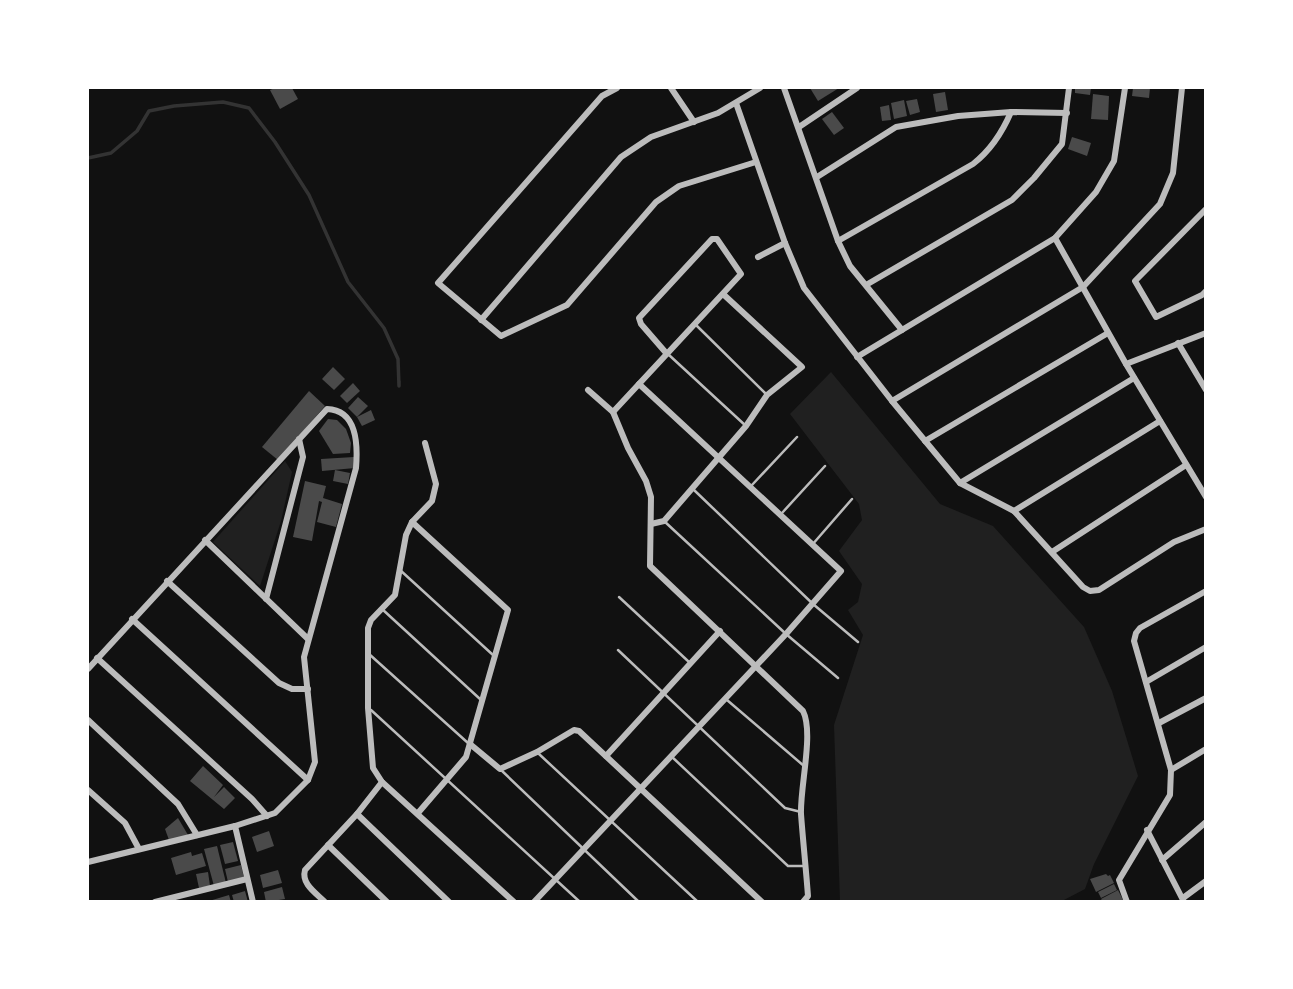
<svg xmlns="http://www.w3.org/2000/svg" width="1293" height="989" font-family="Jost,sans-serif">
  <rect width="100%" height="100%" fill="#111"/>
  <!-- green -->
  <g fill="#202020">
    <polygon points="831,372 940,504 993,526 1084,627 1112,691 1138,776 1094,864 1085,889 1062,901 840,901 834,725 863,635 848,610 858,602 862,584 839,551 862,520 859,504 790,414"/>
    <polygon points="285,461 292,472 281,521 260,586 213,542"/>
  </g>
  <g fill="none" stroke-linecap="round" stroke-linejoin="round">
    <!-- stream -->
    <polyline stroke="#333" stroke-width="3.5" points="88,158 111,153 137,131 149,111 174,106 223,102 249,108 275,142 309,195 348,282 384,328 398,359 399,386 399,381"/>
  </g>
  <!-- building -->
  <g fill="#4a4a4a">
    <polygon points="275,88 292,88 298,99 280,109 270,90"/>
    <polygon points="810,88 839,88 818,101"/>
    <polygon points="1075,88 1091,88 1090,95 1075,93"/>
    <polygon points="1133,88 1150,88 1149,98 1132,96"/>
    <polygon points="945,92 948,110 936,112 933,94"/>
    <polygon points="1093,94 1109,96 1108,120 1091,119"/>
    <polygon points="917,99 920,112 910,115 906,101"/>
    <polygon points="904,100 907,116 894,119 891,103"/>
    <polygon points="889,105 891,120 882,121 880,107"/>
    <polygon points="832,112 844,128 834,135 822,119"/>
    <polygon points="1072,137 1091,143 1087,156 1068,149"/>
    <polygon points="333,367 345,379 334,390 322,379"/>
    <polygon points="353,383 360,391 347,403 340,396"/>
    <polygon points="309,391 325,406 278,460 262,447"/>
    <polygon points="358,397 368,406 357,417 348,408"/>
    <polygon points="371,410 375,420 362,426 357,417"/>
    <polygon points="328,419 337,420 346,429 351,443 350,453 333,454 319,431"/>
    <polygon points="354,457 355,468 322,471 321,459"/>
    <polygon points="335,470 350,473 348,484 333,481"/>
    <polygon points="305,481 326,486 323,498 342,504 336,527 317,522 322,502 319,501 312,541 293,537"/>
    <polygon points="203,766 223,785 214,797 224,787 235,798 224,809 190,781"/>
    <polygon points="178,818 188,835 169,840 165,829"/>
    <polygon points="269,831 274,846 257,852 252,837"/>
    <polygon points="233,842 238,861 225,864 220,845"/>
    <polygon points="217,846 226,883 214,886 204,849"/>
    <polygon points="191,852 192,856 202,853 206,866 176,875 171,858"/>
    <polygon points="241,865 244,878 228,882 225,869"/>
    <polygon points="278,870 282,883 263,888 260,875"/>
    <polygon points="208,872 210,886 199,888 196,874"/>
    <polygon points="1106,874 1108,876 1110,875 1114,883 1096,892 1090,879"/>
    <polygon points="1114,884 1117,890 1101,898 1098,892"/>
    <polygon points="282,887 285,899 266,902 264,892"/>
    <polygon points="1118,890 1124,902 1103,902 1101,899"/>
    <polygon points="245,891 248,902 234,902 232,895"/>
    <polygon points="229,895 231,902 209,902 209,901"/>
  </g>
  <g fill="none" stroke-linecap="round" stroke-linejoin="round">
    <!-- service -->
    <g stroke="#bcbcbc" stroke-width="2.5">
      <polyline points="695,324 765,393"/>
      <polyline points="669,355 746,426"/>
      <polyline points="752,485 797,437"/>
      <polyline points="694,490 813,604 858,642"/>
      <polyline points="782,513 825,466"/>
      <polyline points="664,521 786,634 838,678"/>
      <polyline points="812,545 852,499"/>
      <polyline points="400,570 493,655"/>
      <polyline points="619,597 689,662"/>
      <polyline points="382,609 480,699"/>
      <polyline points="618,650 785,808 801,812"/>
      <polyline points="369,654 468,743"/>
      <polyline points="727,700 804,766"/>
      <polyline points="371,710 580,902"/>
      <polyline points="539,754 698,902"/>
      <polyline points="671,756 788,866 803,866"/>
      <polyline points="500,769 639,902"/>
    </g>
    <!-- minor -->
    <g stroke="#bcbcbc" stroke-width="6">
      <polyline points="617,88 602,96 438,283 501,336 567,305 656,202 679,186 756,162"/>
      <polyline points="671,88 694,122"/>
      <polyline points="784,88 838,241 850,266 902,330"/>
      <polyline points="736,103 785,243 804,288 892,401 960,483 1014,511 1083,587 1090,591 1099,590 1174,542 1206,529"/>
      <polyline points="799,127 857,88"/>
      <polyline points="817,177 896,127 958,116 1011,112 1067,113"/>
      <polyline points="1206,209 1135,281 1156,317 1202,295 1206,291"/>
      <polyline points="1055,238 1126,364 1206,497"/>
      <path d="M 838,241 L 973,164 C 991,150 1002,133 1011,112"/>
      <polyline points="758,257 785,243"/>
      <polyline points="866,285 1012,200 1034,178 1062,144 1069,88"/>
      <polyline points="481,320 621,157 651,137 718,113 760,88"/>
      <polyline points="1178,343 1206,390"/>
      <polyline points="857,357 1055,238 1096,192 1114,161 1125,88"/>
      <polyline points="1126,364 1206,333"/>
      <path d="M 588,390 L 613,412 L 628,448 L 646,481 L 651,497 L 650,566 L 803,711 C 814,733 800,786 801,814 C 803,841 806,869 808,896 L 803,902"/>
      <polyline points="892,401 1083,287 1160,204 1173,173 1182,88"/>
      <polyline points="613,412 741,274 717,239 712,239 639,318 641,324 667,354"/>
      <polyline points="925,441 1108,333"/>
      <polyline points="425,443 436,484 432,501 412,522 406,535 395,595 371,620 368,628 368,708 373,768 382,782 514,902"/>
      <polyline points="960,483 1134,378"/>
      <polyline points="1014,511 1160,421"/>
      <polyline points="412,522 508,610 466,757 418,813"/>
      <polyline points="651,524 664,521 746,426 767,395 802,367 723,294"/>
      <polyline points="205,540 308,639"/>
      <polyline points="1052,552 1186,465"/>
      <polyline points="167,581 279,683 292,689 308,689"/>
      <polyline points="266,599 303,457 299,439"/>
      <polyline points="132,619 308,780"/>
      <polyline points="97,658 252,799 267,816"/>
      <path d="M 88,669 L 327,409 C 357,410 358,444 356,468 L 304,657 L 315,762 L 308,780 L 275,813 L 235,826 L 88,862"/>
      <polyline points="1146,682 1206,647"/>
      <polyline points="88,720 178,804 197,835"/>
      <polyline points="1159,723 1206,698"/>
      <polyline points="470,744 500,769 537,752 574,730 579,731 762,902"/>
      <polyline points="606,756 720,631"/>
      <polyline points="1171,770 1206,749"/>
      <polyline points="88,790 125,823 139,849"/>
      <polyline points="357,814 382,782"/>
      <polyline points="235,826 253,902"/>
      <polyline points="1147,830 1184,902"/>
      <polyline points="328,845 387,902"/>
      <polyline points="1162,860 1206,822"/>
      <polyline points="1183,898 1206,881"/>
      <polyline points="155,902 247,879"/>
      <path d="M 325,902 C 316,893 301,884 305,870 L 357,814 L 449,902"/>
      <polyline points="534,902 786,634 841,571 639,384"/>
      <polyline points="1127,902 1119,880 1170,795 1171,770 1134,641 1136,633 1140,628 1206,591"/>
    </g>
  </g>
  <!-- border -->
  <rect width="1293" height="989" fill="none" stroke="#ffffff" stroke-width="178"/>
</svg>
